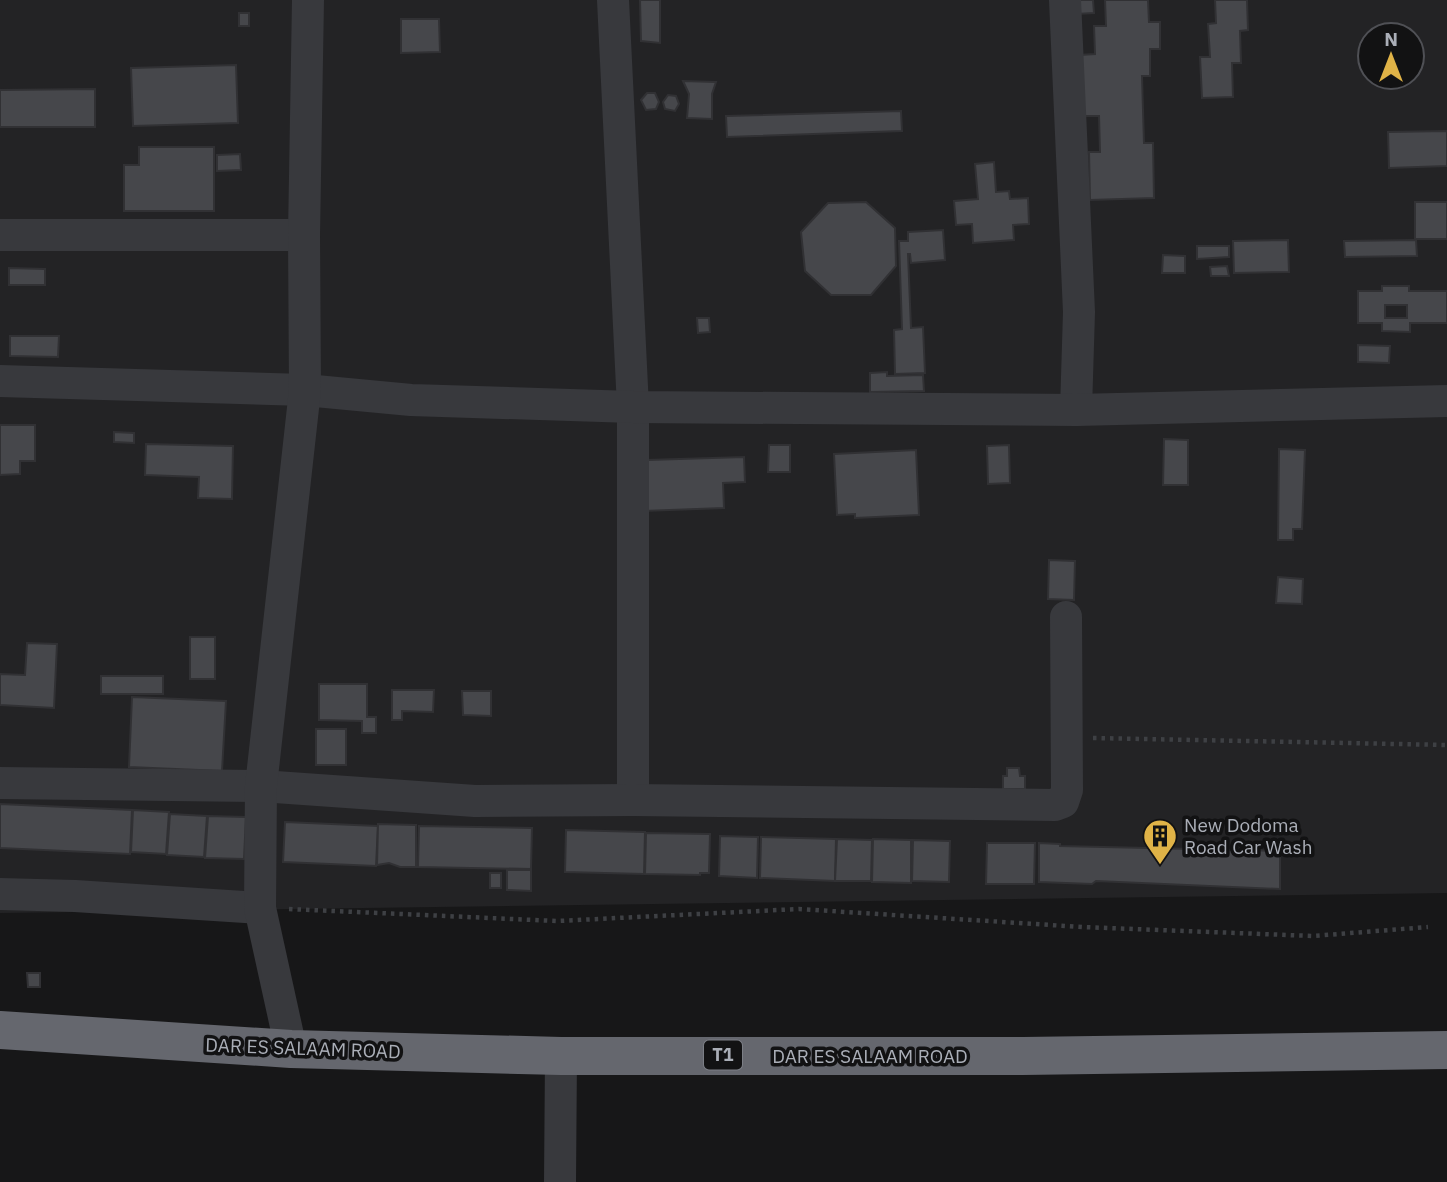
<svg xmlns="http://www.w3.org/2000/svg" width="1447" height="1182" font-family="'IBM Plex Sans',sans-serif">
  <rect width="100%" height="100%" fill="#171718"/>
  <!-- built -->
  <path fill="#232325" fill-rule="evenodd" d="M 0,0 L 1447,0 L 1447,893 L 0,913 ZM 1370,35 L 1412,35 L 1412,77 L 1370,77 Z"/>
  <!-- building -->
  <g fill="#46474b" stroke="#313134" stroke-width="2" fill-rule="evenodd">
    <polygon points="640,0 660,0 660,43 641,41"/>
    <polygon points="1075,0 1093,0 1094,13 1076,14"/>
    <polygon points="1105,0 1148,0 1149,22 1160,22 1160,49 1150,49 1150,76 1142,76 1144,143 1153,143 1154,198 1090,200 1089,152 1100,152 1099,116 1080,116 1079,55 1095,54 1094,26 1106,26"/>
    <polygon points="1215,0 1247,0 1248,30 1240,31 1241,63 1232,63 1233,97 1202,98 1200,57 1210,57 1208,24 1216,23"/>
    <rect x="239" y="13" width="10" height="13"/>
    <polygon points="401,19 439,19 440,52 401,53"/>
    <polygon points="236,65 238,123 133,126 131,68"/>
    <polygon points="683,81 716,82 712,94 712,119 687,118 689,94"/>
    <polygon points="95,89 95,127 0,127 0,90"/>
    <polygon points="647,93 655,93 659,102 656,109 646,110 641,100"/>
    <polygon points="668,95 676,96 679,104 675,111 665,109 663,102"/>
    <polygon points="901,111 902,131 727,137 726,116"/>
    <polygon points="1447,131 1447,166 1389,168 1388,132"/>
    <polygon points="139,147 214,147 214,211 124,211 124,165 139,165"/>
    <polygon points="240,154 241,170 217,171 217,155"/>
    <polygon points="994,162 996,192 1009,191 1010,199 1028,198 1029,224 1013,225 1014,240 973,243 972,224 956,225 954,201 978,199 975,164"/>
    <polygon points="866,202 895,228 896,266 871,295 831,295 805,271 801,232 828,203"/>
    <rect x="1415" y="202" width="32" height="37"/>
    <polygon points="943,230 945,260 911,263 910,254 908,254 911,328 923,327 925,373 895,374 894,330 902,329 899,241 908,241 908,232"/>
    <polygon points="1288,240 1289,272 1234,273 1233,241"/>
    <polygon points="1416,240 1417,256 1345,257 1344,241"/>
    <polygon points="1197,246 1229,246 1229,257 1197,259"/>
    <polygon points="1163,255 1185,256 1185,273 1162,273"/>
    <polygon points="1227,266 1229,276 1211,276 1210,267"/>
    <polygon points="9,268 45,269 45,285 9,285"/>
    <path d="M 1382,286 L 1409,286 L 1409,291 L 1447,291 L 1447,323 L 1410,323 L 1410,332 L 1382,331 L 1382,323 L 1358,323 L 1358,291 L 1382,291 ZM 1385,305 L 1407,305 L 1407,318 L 1385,318 Z"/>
    <polygon points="697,318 709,318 710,332 698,333"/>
    <polygon points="10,336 59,336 58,357 10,356"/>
    <polygon points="1358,345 1390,346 1389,363 1358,362"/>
    <polygon points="887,372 887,376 923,375 924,391 870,392 870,373"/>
    <polygon points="0,425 35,425 35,461 20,461 20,474 0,475"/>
    <polygon points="114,432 134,433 134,443 114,442"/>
    <polygon points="1164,439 1188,440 1188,485 1163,485"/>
    <polygon points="146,444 233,446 232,499 198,498 199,477 145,475"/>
    <polygon points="769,445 790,445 790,472 768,472"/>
    <polygon points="1009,445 1010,483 988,484 987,446"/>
    <polygon points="1279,449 1305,450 1302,529 1293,529 1293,540 1278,540"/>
    <polygon points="916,450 919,515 855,518 855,514 837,515 834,454"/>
    <polygon points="744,457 745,482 723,483 724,508 643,511 647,460"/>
    <polygon points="1049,560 1075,561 1074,600 1048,599"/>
    <polygon points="1278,577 1303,579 1302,604 1276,603"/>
    <rect x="190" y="637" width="25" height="42"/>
    <polygon points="27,643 57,644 54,708 0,705 0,674 25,675"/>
    <rect x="101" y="676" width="62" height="18"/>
    <polygon points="319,684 367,684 367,717 376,717 376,733 362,733 362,721 319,720"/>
    <polygon points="392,690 434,690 433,712 402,711 402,720 392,720"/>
    <polygon points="462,691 491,691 491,716 463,715"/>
    <polygon points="132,697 226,701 222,771 129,767"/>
    <rect x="316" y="729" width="30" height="36"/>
    <polygon points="1007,768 1019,768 1020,776 1025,776 1025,789 1003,789 1003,776 1007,776"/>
    <polygon points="0,804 132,810 130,854 0,848"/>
    <polygon points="133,810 169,812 166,854 131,852"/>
    <polygon points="170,814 207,816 204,857 167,855"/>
    <polygon points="208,816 246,817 244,859 205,858"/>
    <polygon points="285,822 378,826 376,866 283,862"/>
    <polygon points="378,824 416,825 416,867 400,867 389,863 377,865"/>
    <polygon points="419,826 532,828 531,869 418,867"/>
    <polygon points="566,830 645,832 644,874 565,872"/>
    <polygon points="646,833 710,834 709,873 700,873 700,875 645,874"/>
    <polygon points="720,836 758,837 757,878 719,876"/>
    <polygon points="761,837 836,839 835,881 760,878"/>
    <polygon points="837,839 872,840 871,881 835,881"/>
    <polygon points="873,839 911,840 911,883 872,882"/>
    <polygon points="913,840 950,841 949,882 912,881"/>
    <polygon points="987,843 1035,843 1034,884 986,884"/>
    <polygon points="1039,843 1060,844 1060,846 1280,851 1280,889 1096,881 1092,884 1039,882"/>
    <polygon points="507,870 531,870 531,891 507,890"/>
    <rect x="490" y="873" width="11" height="15"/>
    <polygon points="27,973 40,973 40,987 28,987"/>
  </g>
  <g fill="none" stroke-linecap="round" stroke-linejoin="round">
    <!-- path -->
    <g stroke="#3e4044" stroke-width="4.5" stroke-dasharray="3.5 5" stroke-linecap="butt">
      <polyline points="1093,738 1447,745"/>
      <polyline points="289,909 557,921 799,909 1082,927 1313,936 1428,927"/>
    </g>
    <!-- minor -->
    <g stroke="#38393d" stroke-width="32">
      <polyline points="613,0 633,407 633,800"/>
      <polyline points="1065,0 1079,312 1076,410"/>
      <polyline points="0,235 304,235"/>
      <polyline points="0,381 305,390 411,400 633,407 1076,410 1447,401"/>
      <polyline points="0,783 261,786 475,801 633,800 1055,805 1063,802 1067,790 1066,617"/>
      <polyline points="0,894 75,896 260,908"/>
      <polyline points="291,1049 260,908 261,786 305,390 304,235 308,0"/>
      <polyline points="560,1182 561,1056"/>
    </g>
    <!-- highway -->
    <polyline stroke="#65676e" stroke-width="38" points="0,1030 291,1049 561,1056 1023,1056 1447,1050"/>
  </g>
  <!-- icons -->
  <defs>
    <g id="building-pin" transform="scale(1.75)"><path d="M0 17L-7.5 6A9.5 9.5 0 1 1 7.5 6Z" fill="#e0b347" stroke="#121213"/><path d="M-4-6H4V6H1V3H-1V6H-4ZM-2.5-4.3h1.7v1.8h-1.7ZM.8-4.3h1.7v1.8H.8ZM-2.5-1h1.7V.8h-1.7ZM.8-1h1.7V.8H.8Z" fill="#111"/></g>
  </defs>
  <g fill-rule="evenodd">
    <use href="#building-pin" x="1160" y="836"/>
  </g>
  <g text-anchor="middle" stroke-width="7" stroke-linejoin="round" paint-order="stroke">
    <!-- shield labels -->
    <rect fill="#121213" stroke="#7c7f86" stroke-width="2" x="704" y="1040.5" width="38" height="29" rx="5"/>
    <g font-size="18" font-weight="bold" fill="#aaaeb7">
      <text x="723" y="1061">T1</text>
    </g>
    <!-- poi labels -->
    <g font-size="19" fill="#aaaeb7" stroke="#121213" text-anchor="start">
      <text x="1184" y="832">New Dodoma<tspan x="1184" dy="22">Road Car Wash</tspan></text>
    </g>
    <!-- street labels -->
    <g font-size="19" fill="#aaaeb7" stroke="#121213">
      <text transform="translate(303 1048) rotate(2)" y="7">DAR ES SALAAM ROAD</text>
      <text x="870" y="1063">DAR ES SALAAM ROAD</text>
    </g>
  </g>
  <!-- north arrow -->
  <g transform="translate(1391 56)"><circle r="33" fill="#121213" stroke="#4f5055" stroke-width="2"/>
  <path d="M0-5L12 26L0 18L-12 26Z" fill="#e0b347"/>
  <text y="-10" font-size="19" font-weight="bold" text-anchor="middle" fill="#aaaeb7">N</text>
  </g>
</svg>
